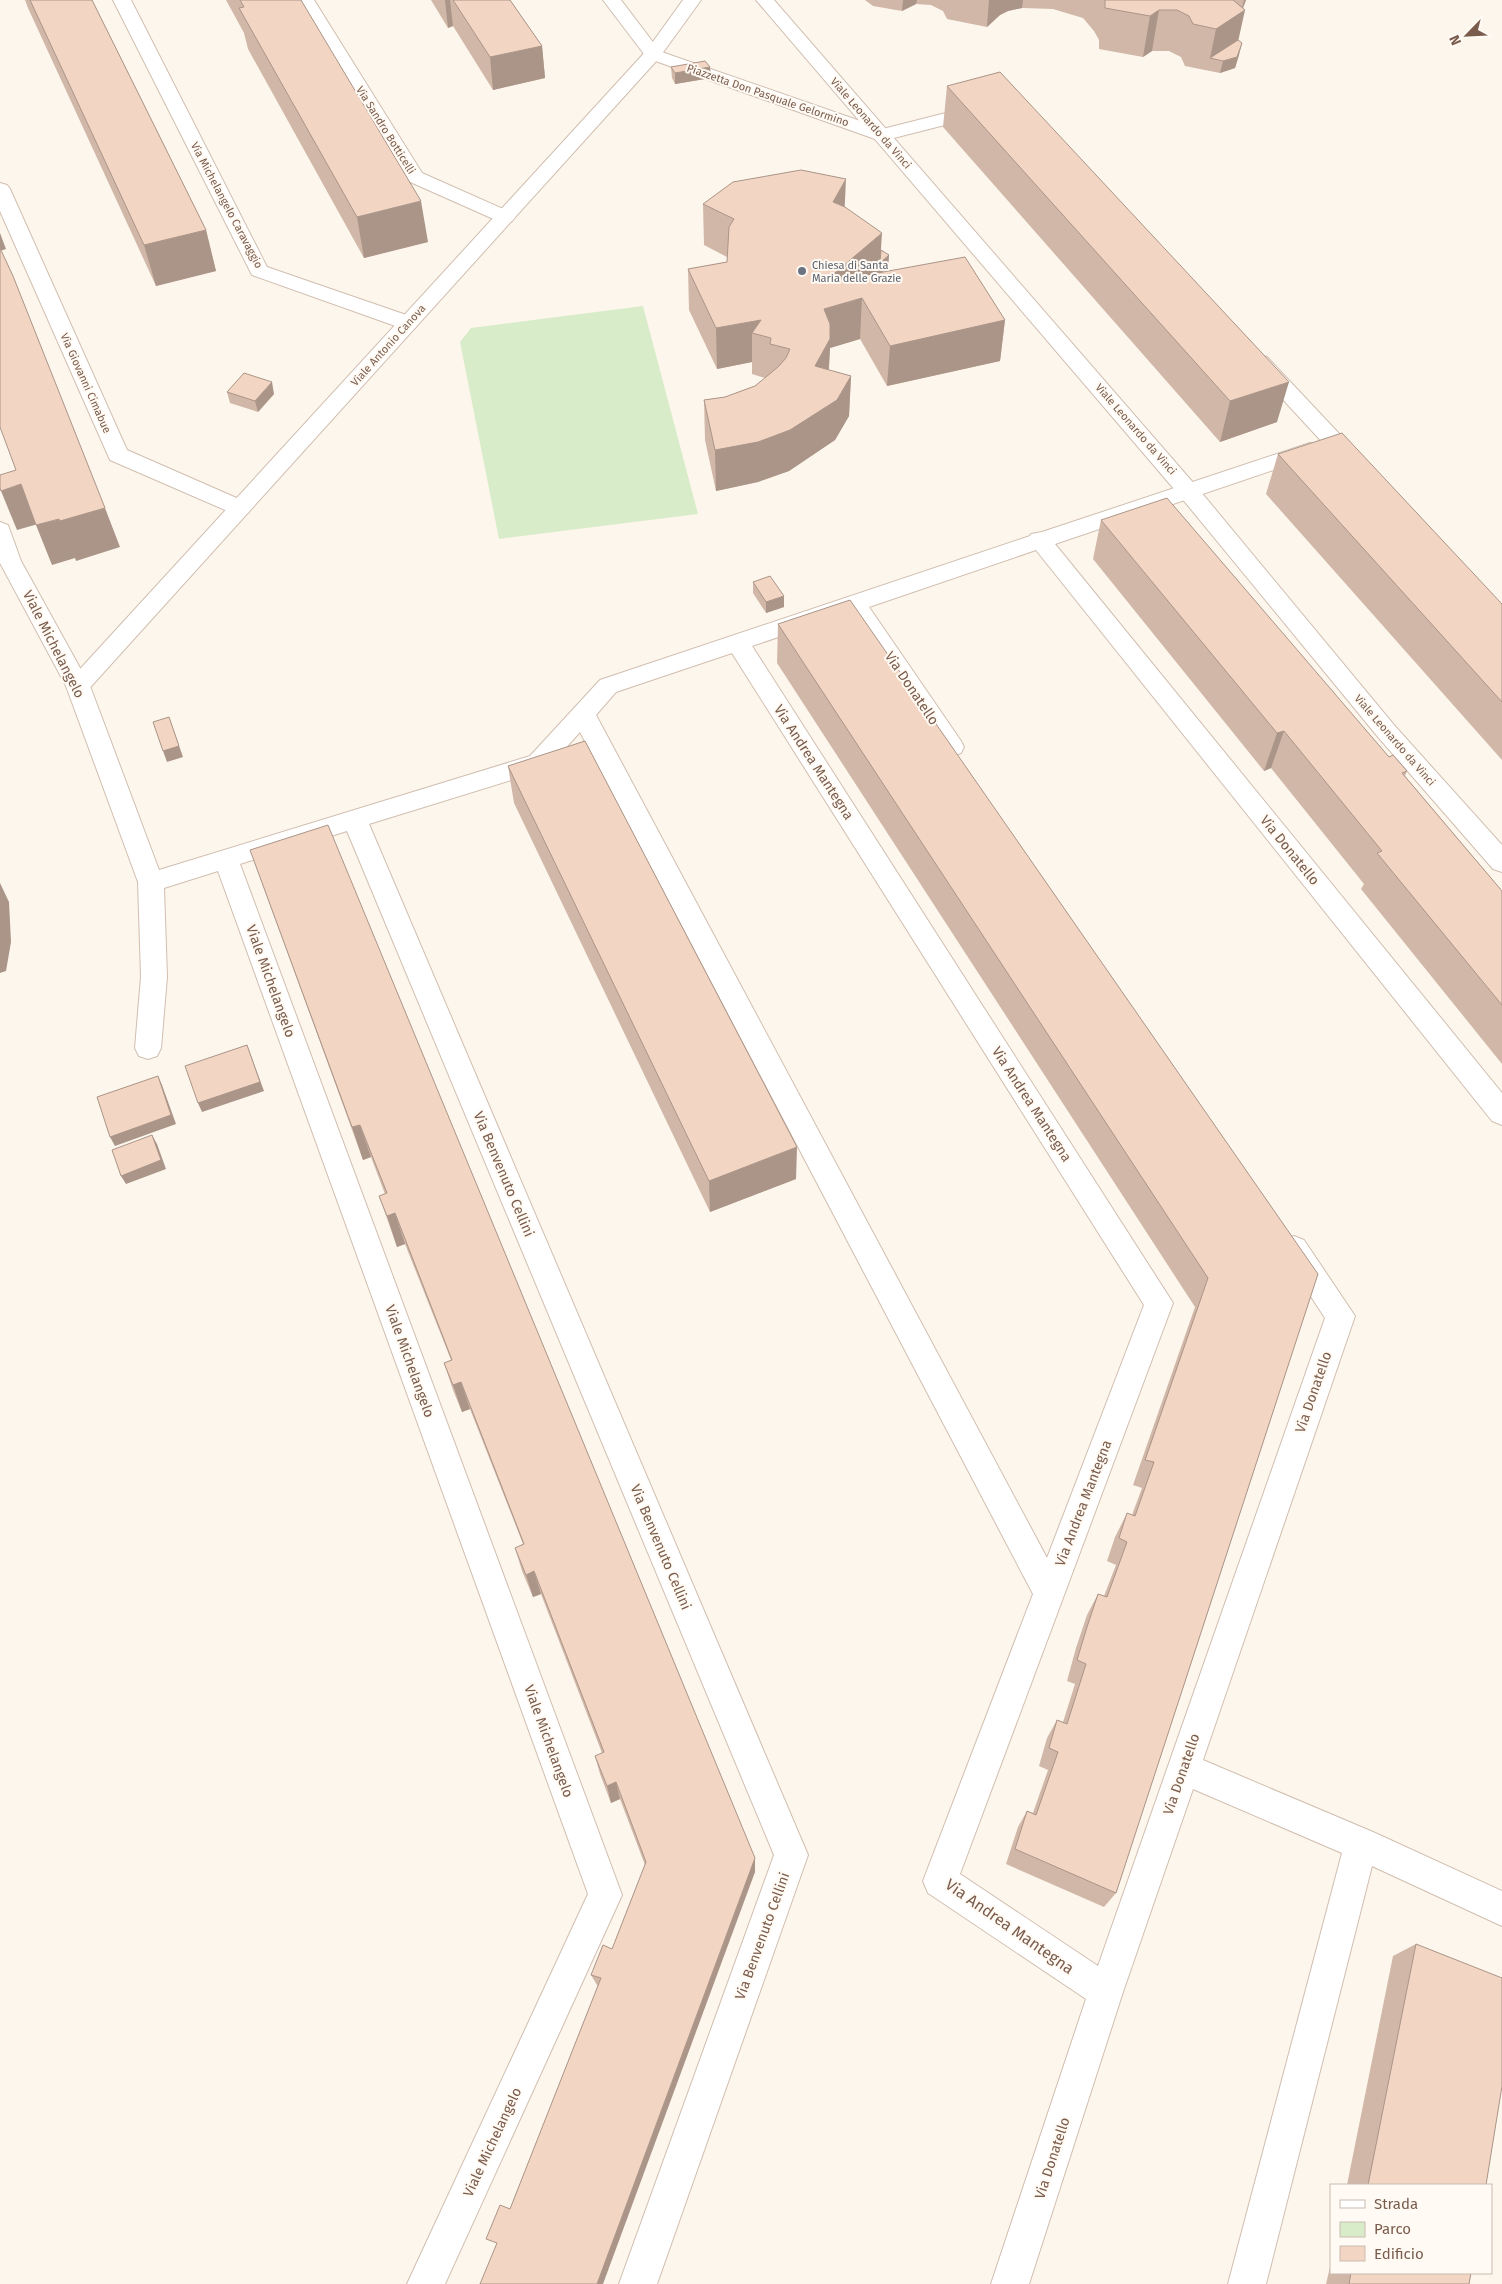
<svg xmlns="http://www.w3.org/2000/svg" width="1502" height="2284" font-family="'Fira Sans',sans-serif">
  <rect width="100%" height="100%" fill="#fdf6ec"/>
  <!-- green -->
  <polygon fill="#d8ecc9" points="643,306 698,514 499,539 460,342 471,328"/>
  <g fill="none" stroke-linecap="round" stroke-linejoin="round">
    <!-- pedestrian casing -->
    <g stroke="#d1beb0" stroke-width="2">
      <polygon id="pedestrian" points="653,49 889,131 891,135 889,139 882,141 875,139 647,58 644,54 647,50"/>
    </g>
    <!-- minor casing -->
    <g stroke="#d1beb0" stroke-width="2">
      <g id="minor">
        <polygon points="113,0 131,0 267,267 415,318 418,323 415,328 408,329 401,328 252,275"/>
        <polygon points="296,0 314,0 422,173 512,213 515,217 512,221 505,223 498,221 408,181"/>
        <polygon points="603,0 621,0 662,54 659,58 647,58"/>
        <polygon points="981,104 988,106 990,110 988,114 882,141 875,139 873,135 875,131"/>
        <polygon points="0,183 7,185 10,189 127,450 248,503 251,508 248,513 240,516 232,513 110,460 0,211"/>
        <polygon points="1260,355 1267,357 1363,459 1366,464 1363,469 1355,471 1347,469 1253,367 1250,362 1253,357"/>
        <path d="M 1310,443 L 1318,445 L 1321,450 L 1318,455 L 1055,544 L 1502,1093 L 1502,1125 L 1492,1121 L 1036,550 L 869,607 L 961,741 L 964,747 L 961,753 L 952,756 L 943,753 L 849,613 L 752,646 L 1173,1303 L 960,1874 L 1098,1966 L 1325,1318 L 1280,1249 L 1284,1240 L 1294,1236 L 1304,1240 L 1355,1316 L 1203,1760 L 1373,1832 L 1502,1891 L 1502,1926 L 1372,1866 L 1266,2284 L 1228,2284 L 1342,1853 L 1193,1789 L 1123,1992 L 1029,2284 L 991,2284 L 1086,1999 L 928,1893 L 923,1881 L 1033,1594 L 580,732 L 547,769 L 369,824 L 808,1855 L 657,2284 L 619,2284 L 774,1855 L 347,831 L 240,864 L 622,1895 L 445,2284 L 407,2284 L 588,1894 L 218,871 L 164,888 L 167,977 L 161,1048 L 157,1056 L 148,1059 L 139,1056 L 135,1048 L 141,977 L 138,882 L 66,686 L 0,563 L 0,522 L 8,525 L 21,561 L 90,686 L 159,870 L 530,756 L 600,680 L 1030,536 L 1031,534 L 1042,532 ZM 732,653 L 1144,1305 L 1047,1558 L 596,715 L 616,692 Z"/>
      </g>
    </g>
    <!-- tertiary casing -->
    <g stroke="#d1beb0" stroke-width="2">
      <g id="tertiary">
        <polygon points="683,0 701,0 659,58 86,692 78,695 70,692 66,686 70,680 647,50"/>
        <polygon points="756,0 774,0 1196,486 1394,725 1502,845 1502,872 1493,869 1378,737 1180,496"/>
      </g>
    </g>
    <!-- pedestrian -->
    <use href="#pedestrian" fill="#fff" fill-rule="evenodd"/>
    <!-- minor -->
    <use href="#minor" fill="#fff" fill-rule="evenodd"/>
    <!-- tertiary -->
    <use href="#tertiary" fill="#fff" fill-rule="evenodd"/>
  </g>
  <!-- wall -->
  <g fill="#d1b7a8">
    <polygon points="25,0 92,0 206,230 216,271 156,286 28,8"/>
    <polygon points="226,0 301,0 428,242 364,258 248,49 244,33"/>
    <polygon points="431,0 510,0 542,46 545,78 493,90 453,26 448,28"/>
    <polygon points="865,0 1246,0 1243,9 1238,40 1239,55 1235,68 1220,73 1185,66 1181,57 1169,51 1152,51 1143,57 1099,49 1099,40 1094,31 1083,18 1053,9 1022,8 1008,11 1000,15 987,27 947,19 943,11 931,5 916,4 902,11 873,6"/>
    <polygon points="671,67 710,67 711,78 675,84 672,78"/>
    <polygon points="947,86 1277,422 1220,442 943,127"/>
    <polygon points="703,204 845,207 881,250 889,255 888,267 882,272 1005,320 1000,361 887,386 860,339 830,348 829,370 851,376 849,416 835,440 789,471 758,482 716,491 705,440 704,400 725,397 755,386 765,378 752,374 752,362 717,369 689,310 688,269 727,262 727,257 704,245"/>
    <polygon points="227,392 274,394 258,412 230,403"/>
    <polygon points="1278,454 1502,604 1502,760 1266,494"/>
    <polygon points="1101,520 1407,771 1405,776 1502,891 1502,1064 1361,889 1364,884 1271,768 1264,771 1093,559"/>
    <polygon points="753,582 784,596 784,607 766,613 753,593"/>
    <polygon points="778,624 1318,1274 1116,1893 1104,1907 1006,1864 1018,1827 1027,1811 1033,1813 1048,1770 1039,1766 1047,1738 1057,1720 1063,1722 1075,1684 1067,1681 1076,1648 1087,1615 1098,1594 1104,1596 1116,1565 1107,1561 1115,1537 1127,1513 1132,1515 1142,1488 1133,1485 1195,1307 777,663"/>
    <polygon points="508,766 796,1179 710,1212 514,803"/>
    <polygon points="250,850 755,1858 755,1872 510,2209 598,1986 597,1985 591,1975 612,1949 645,1865 620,1799 611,1803 600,1774 595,1756 602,1753 541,1594 533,1597 522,1571 515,1548 523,1544 470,1409 462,1412 453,1390 444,1363 451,1360 405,1244 397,1247 390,1227 379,1196 385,1194 371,1157 363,1160"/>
    <polygon points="1416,1944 1486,2185 1347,2185 1393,1956"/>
    <polygon points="1331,2263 1331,2273 1471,2273 1469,2284 1326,2284"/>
  </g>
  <!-- shaded-wall -->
  <g fill="#aa9588">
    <polygon points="445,0 450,0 453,26 448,28"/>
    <polygon points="903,0 917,0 916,4 902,11"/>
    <polygon points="989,0 1023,0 1022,8 1008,11 1000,15 987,27"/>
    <polygon points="1244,0 1246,0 1241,12 1245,10 1236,51 1210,58 1216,29 1241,12"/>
    <polygon points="1159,10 1152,51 1143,57 1150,16"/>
    <polygon points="1242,43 1239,55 1235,68 1220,73 1223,61"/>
    <polygon points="542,46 545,78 493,90 490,57"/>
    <polygon points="710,67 711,78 675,84 675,73"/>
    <polygon points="846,179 844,221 833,202"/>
    <polygon points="421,201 428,242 364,258 357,217"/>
    <polygon points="206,230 216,271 156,286 144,245"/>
    <polygon points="0,233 6,249 0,251"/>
    <polygon points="882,233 880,263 889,255 888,267 847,303 862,298 860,339 830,348 828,379 815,366 829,278"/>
    <polygon points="761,320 752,333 752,362 717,369 716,328"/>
    <polygon points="1005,320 1000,361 887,386 890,346"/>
    <polygon points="851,376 849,416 835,440 789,471 758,482 716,491 715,450"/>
    <polygon points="272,382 274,394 258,412 255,401"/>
    <polygon points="1289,382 1277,422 1220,442 1230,401"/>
    <polygon points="21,484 38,524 17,530 1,491"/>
    <polygon points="105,508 120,547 76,561 75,558 52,565 36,525"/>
    <polygon points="784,596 784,607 766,613 766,602"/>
    <polygon points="169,717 183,757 167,762 163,751"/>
    <polygon points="1284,731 1271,768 1264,771 1277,733"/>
    <polygon points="0,883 9,902 11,942 6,971 0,973"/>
    <polygon points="247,1045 264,1091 202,1112 198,1103"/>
    <polygon points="158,1076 162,1085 176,1124 115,1146 110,1137"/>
    <polygon points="360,1125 371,1157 363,1160 352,1127"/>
    <polygon points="152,1135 157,1144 166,1169 126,1184 121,1176"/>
    <polygon points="797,1147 796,1179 710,1212 709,1181"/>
    <polygon points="395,1213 405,1244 397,1247 387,1216"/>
    <polygon points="461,1382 470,1409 462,1412 453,1385"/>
    <polygon points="534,1571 541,1594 533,1597 526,1575"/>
    <polygon points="616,1782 620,1799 611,1803 607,1786"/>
    <polygon points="755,1858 755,1872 603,2284 597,2284"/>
  </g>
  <!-- building -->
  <g fill="#f3d5c3" stroke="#aa9588">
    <polygon points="30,0 92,0 206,230 144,245"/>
    <polygon points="240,0 301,0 421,201 357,217 239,8 244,7"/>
    <polygon points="453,0 510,0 542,46 490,57"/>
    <polygon points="1105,0 1233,0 1245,10 1216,29 1193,24 1189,16 1177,10 1159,10 1150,16 1105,8"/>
    <polygon points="1238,40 1242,43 1237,57 1223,61 1210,58"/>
    <polygon points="705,61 710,67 675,73 671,67"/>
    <polygon points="1000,72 1289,382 1230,401 947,86"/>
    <polygon points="801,170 846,179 833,202 845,207 882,233 829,278 834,281 965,257 1005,320 890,346 862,298 824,309 830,324 830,339 815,366 851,376 837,400 790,430 758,442 715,450 704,400 725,397 755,386 778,367 786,358 790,349 770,344 771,338 752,333 761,320 716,328 688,269 727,262 729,227 734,219 703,204 733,182"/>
    <polygon points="0,248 13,276 105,508 60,521 59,519 36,525 21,484 1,491 0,488 0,475 16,470 0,427"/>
    <polygon points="881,250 889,255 880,263"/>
    <polygon points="244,373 272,382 255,401 227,392"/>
    <polygon points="1342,433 1502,604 1502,702 1278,454"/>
    <polygon points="1167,498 1389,757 1393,755 1407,771 1402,773 1502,891 1502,1005 1377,853 1382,851 1284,731 1277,733 1101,520"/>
    <polygon points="770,576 784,596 766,602 753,582"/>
    <polygon points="850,600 1318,1274 1116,1893 1015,1849 1027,1811 1036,1815 1058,1752 1049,1748 1057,1720 1067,1724 1086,1664 1077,1660 1087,1627 1098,1594 1107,1597 1127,1542 1119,1538 1127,1513 1135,1516 1154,1462 1145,1460 1208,1278 778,624"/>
    <polygon points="169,717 179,746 163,751 153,722"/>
    <polygon points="585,741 797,1147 709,1181 508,766"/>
    <polygon points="328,825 755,1858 597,2284 480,2284 497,2243 486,2239 500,2205 510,2209 601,1978 591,1975 603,1945 612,1949 646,1862 616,1782 607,1786 595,1756 604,1752 534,1571 526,1575 515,1548 524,1544 461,1382 453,1385 444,1363 452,1360 395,1213 387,1216 379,1196 387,1193 360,1125 352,1127 250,850"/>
    <polygon points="247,1045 260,1082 198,1103 185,1066"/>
    <polygon points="158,1076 171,1115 110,1137 97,1097"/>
    <polygon points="152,1135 161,1160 121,1176 112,1150"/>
    <polygon points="1416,1944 1502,1978 1502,2086 1486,2185 1368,2185"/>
    <polygon points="1351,2273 1471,2273 1469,2284 1349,2284"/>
  </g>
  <!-- markers -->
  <circle fill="#6b7280" stroke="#fffaf3" stroke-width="2" cx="802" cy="271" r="5"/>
  <g text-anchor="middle" stroke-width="4" stroke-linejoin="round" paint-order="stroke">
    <!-- far-street labels -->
    <g font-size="11" fill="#7a5c4d" stroke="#fffaf3">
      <text transform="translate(768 95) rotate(19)" y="4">Piazzetta Don Pasquale Gelormino</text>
      <text transform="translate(871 123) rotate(49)" y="4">Viale Leonardo da Vinci</text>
      <text transform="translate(386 130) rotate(58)" y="4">Via Sandro Botticelli</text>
      <text transform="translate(227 205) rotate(62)" y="4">Via Michelangelo Caravaggio</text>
      <text transform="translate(388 345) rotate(-48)" y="4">Viale Antonio Canova</text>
      <text transform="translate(86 383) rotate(66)" y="4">Via Giovanni Cimabue</text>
      <text transform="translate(1136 429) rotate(49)" y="4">Viale Leonardo da Vinci</text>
      <text transform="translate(1395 740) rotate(49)" y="4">Viale Leonardo da Vinci</text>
    </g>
    <!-- far-worship labels -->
    <g font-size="11" fill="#5b616d" stroke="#fffaf3" text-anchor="start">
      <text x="812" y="269">Chiesa di Santa<tspan x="812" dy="13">Maria delle Grazie</tspan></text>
    </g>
    <!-- street labels -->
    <g font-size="14" fill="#7a5c4d" stroke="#fffaf3">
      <text transform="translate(54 644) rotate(63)" y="5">Viale Michelangelo</text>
      <text transform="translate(912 688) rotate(56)" y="5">Via Donatello</text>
      <text transform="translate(814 762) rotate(57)" y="5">Via Andrea Mantegna</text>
      <text transform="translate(1290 850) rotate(51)" y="5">Via Donatello</text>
      <text transform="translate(271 981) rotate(70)" y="5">Viale Michelangelo</text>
      <text transform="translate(1032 1104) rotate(57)" y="5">Via Andrea Mantegna</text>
      <text transform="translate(504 1174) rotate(67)" y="5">Via Benvenuto Cellini</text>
      <text transform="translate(410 1361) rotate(70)" y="5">Viale Michelangelo</text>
      <text transform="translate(1313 1392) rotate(-71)" y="5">Via Donatello</text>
      <text transform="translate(1083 1503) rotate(-69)" y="5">Via Andrea Mantegna</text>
      <text transform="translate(661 1547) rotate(67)" y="5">Via Benvenuto Cellini</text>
      <text transform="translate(549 1741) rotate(70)" y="5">Viale Michelangelo</text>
      <text transform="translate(1181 1774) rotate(-71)" y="5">Via Donatello</text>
      <text transform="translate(762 1936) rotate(-70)" y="5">Via Benvenuto Cellini</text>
      <text transform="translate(492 2142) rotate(-65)" y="5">Viale Michelangelo</text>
      <text transform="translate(1052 2158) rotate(-72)" y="5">Via Donatello</text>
    </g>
    <!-- near-street labels -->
    <g font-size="16" fill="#7a5c4d" stroke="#fffaf3">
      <text transform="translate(1010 1926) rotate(35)" y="6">Via Andrea Mantegna</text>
    </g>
  </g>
  <!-- legend -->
  <rect x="1330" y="2184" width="162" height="90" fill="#fffaf3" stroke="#cabbb1"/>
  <rect x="1340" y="2200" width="25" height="8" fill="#ffffff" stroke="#cabbb1"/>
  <text x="1374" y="2209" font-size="15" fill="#7a5c4d">Strada</text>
  <rect x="1340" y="2222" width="25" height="15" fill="#d8ecc9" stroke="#cabbb1"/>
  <text x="1374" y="2234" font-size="15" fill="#7a5c4d">Parco</text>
  <rect x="1340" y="2246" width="25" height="15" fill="#f3d5c3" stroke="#cabbb1"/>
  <text x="1374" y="2259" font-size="15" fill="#7a5c4d">Edificio</text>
  <!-- north arrow -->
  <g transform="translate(1467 35) rotate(246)" stroke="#fffaf3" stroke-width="4" paint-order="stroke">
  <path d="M0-4L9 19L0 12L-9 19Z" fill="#7a5c4d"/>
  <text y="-8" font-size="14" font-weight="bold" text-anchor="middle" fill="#7a5c4d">N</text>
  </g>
</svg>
